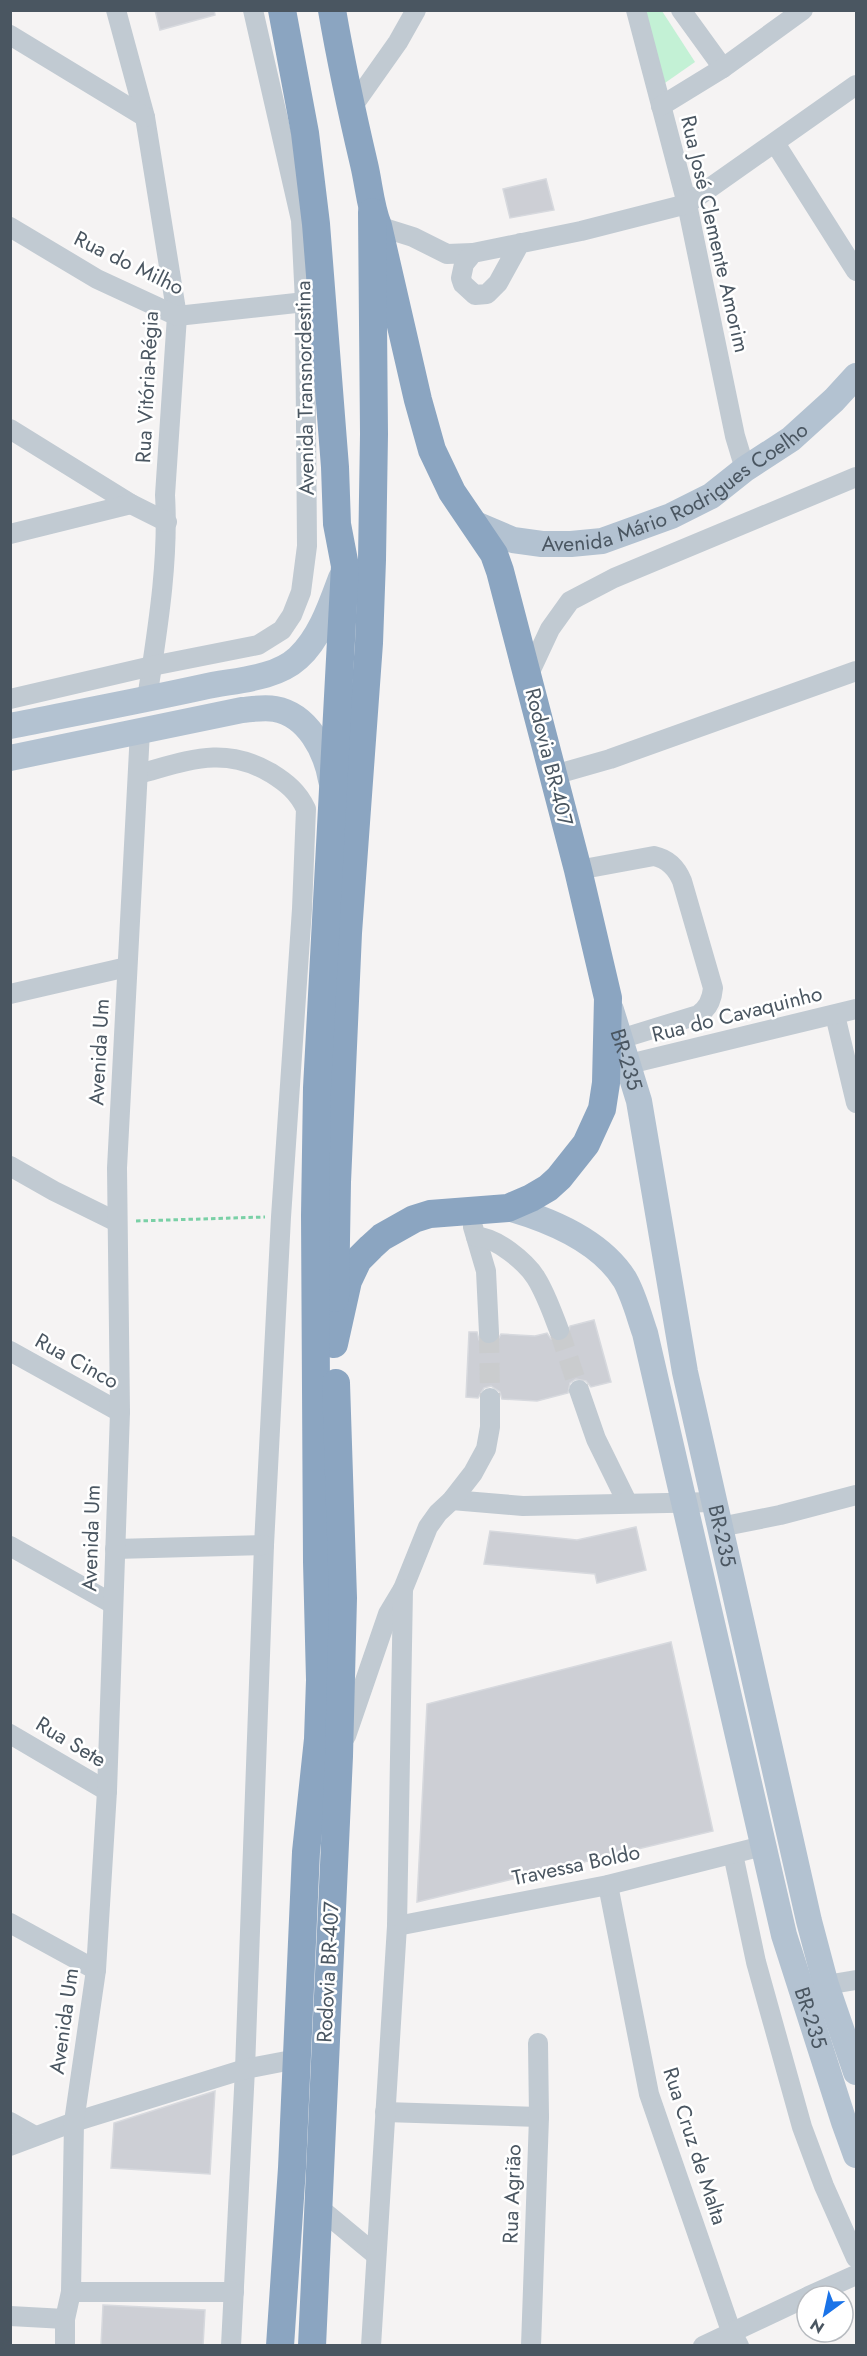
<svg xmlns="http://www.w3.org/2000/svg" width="867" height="2356" font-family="Jost,sans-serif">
  <rect width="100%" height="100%" fill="#f5f3f3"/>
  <!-- green -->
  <polygon fill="#c3f1d5" points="645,11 662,11 695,62 662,85"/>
  <!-- building -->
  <g fill="#cdcfd5" stroke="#d7d9de" stroke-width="1.5">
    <polygon points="155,10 214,10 215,15 160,30"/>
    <polygon points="546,179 554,210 510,218 503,189"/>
    <polygon points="594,1320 611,1382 591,1387 586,1381 576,1379 570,1383 568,1393 537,1401 502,1399 500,1392 491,1386 484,1388 478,1398 466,1397 469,1332 477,1332 479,1340 489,1345 496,1343 501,1334 535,1336 547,1333 551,1339 558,1342 568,1338 570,1326"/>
    <polygon points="636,1527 646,1570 597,1583 595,1574 484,1564 490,1531 577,1540"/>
    <polygon points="671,1642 713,1831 417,1902 427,1704"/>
    <polygon points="215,2091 210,2174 111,2168 114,2123"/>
    <polygon points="103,2305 205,2310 203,2346 101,2346"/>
  </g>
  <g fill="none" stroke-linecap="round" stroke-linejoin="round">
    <!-- minor-tunnel -->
    <g stroke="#caccce" stroke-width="20" stroke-dasharray="20 10" stroke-linecap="butt">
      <polyline points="559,1330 579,1390"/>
      <polyline points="489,1333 490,1398"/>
    </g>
    <!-- path -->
    <polyline stroke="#7ad0a6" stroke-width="3" stroke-dasharray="4.5 3" stroke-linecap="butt" points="136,1221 265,1217"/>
    <!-- minor -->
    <g stroke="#c1cad2" stroke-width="20">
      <path d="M 116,10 L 145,117 L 177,316 L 165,495 C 169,563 157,632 147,699"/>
      <polyline points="636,10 687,204 735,436 745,469"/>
      <polyline points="681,10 723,68"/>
      <polyline points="10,35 145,117"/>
      <polyline points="661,106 723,68 803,10"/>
      <polyline points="350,110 398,42 416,10"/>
      <polyline points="775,143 856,271"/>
      <polyline points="378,226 413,237 447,254 473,253"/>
      <polyline points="10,227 97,279 177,316 305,302"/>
      <polyline points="520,243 498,283 487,294 475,295 463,284 461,278 464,264 473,253 581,231 687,204 856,85"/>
      <polyline points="10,429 131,504 167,522"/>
      <polyline points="10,534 131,504"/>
      <polyline points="528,676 550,629 570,601 614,578 856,477"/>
      <polyline points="10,699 152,666 258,645 282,630 292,615 301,592 307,546 305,302 301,220 253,10"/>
      <path d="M 138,774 C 188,761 223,745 271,773 C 287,783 298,792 306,809 L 302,909 L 281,1217 L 264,1545 L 245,2069 L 231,2346"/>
      <polyline points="554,775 610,759 856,671"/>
      <path d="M 578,870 L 654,856 C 668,859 677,869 682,881 L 713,988 C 712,999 708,1009 698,1015 L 620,1039"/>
      <polyline points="10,994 127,967"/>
      <polyline points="835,1015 856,1103"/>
      <polyline points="629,1064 856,1009"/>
      <polyline points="10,1166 54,1191 117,1222"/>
      <polyline points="473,1227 486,1271 489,1333"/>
      <path d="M 476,1237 C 495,1236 526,1262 536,1278 C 546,1294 552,1312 559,1330"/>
      <polyline points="10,1351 120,1412"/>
      <polyline points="579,1390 596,1439 627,1502"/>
      <polyline points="452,1500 523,1506 715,1502"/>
      <polyline points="720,1527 780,1515 856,1495"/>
      <polyline points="10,1546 113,1604"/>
      <polyline points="115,1549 264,1545"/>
      <polyline points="10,1734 107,1791"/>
      <polyline points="346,1736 388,1614 403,1589 428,1527 438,1513 452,1500 473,1473 486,1449 490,1427 490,1398"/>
      <polyline points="733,1854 756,1962 802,2127 824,2186 856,2258"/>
      <polyline points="608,1885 649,2094 731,2331 739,2346"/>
      <polyline points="10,1923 96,1970"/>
      <polyline points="397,1926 608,1885 763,1846"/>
      <polyline points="826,1985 856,1980"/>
      <polyline points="385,2112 539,2117"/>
      <polyline points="10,2122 35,2136"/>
      <polyline points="10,2146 74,2122 245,2069 297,2059"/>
      <polyline points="317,2206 376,2255"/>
      <polyline points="71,2292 234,2292"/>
      <polyline points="809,2296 856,2275"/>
      <polyline points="10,2316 65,2319"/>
      <polyline points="65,2346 65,2319 71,2292 74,2122 96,1970 107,1791 120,1412 117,1168 140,731"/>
      <polyline points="371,2346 397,1926 403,1589"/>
      <polyline points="531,2346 539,2117 538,2043"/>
      <polyline points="703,2346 807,2297"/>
    </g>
    <!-- major -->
    <g stroke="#b3c2d1" stroke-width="26">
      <path id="s1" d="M 473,523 L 513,540 L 542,544 L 571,544 L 602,541 L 671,516 L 711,496 L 745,469 L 791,439 L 834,400 L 856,376"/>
      <path d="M 10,726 C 75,713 139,701 203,687 C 233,680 274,680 298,658 C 320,638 331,605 341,578"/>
      <path d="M 10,758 L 242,710 C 253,709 265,707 275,709 C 308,715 326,751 331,780"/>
      <path id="s2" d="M 611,1010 L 639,1101 L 685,1372 L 809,1921 L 826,1985 L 856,2072"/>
      <path id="s3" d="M 508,1208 C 550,1220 601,1241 625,1280 C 634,1296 639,1316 645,1333 L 784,1935 L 844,2122 L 856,2155"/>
    </g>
    <!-- highway -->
    <g stroke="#8ba5c1" stroke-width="28">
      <path d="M 332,10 C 341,62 352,113 364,164 C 369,185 370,206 378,226 L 418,400 L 432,450 L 452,492 L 494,554 L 500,571 L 578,870 L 608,998 L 606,1083 L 602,1109 L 586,1144 L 559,1178 L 548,1188 L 531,1198 L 508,1208 L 430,1214 L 414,1219 L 382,1237 L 371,1247 L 358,1260 L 348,1281 L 334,1344"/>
      <polyline points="335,1298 337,1182 348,933 369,643 372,560 374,434 372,212"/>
      <polyline points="280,2346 292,2168 306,1852 318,1739 320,1680 317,1562 315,1215 317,1088 345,566 337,524 335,467 316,224 305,133 282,10"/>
      <polyline points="312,2346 339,1756 343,1598 336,1383"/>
    </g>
  </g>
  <g text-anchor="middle" stroke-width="5" stroke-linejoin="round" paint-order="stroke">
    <!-- street labels -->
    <g font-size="21" fill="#4a5661" stroke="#fff">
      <text transform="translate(715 234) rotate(77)" y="7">Rua José Clemente Amorim</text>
      <text transform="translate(129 263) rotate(26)" y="7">Rua do Milho</text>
      <text transform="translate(147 387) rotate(-87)" y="7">Rua Vitória-Régia</text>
      <text transform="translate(305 388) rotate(-91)" y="7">Avenida Transnordestina</text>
      <text dy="7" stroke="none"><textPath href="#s1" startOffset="220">Avenida Mário Rodrigues Coelho</textPath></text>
      <text transform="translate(549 757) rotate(76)" y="7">Rodovia BR-407</text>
      <text transform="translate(737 1014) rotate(-14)" y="7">Rua do Cavaquinho</text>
      <text transform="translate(99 1052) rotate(-87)" y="7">Avenida Um</text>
      <text dy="7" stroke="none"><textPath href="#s2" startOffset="52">BR-235</textPath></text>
      <text transform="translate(77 1361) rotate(29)" y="7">Rua Cinco</text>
      <text dy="7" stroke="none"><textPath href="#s2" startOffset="538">BR-235</textPath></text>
      <text transform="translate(91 1538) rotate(-88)" y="7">Avenida Um</text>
      <text transform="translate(71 1742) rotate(31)" y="7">Rua Sete</text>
      <text transform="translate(576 1865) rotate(-12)" y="7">Travessa Boldo</text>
      <text transform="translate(328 1972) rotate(-87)" y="7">Rodovia BR-407</text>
      <text dy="7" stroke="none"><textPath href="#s3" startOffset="902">BR-235</textPath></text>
      <text transform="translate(64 2021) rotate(-82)" y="7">Avenida Um</text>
      <text transform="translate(695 2146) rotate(72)" y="7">Rua Cruz de Malta</text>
      <text transform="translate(512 2194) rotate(-88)" y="7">Rua Agrião</text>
    </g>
  </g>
  <!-- border -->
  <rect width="867" height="2356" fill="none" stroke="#4a5661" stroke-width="24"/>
  <!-- north arrow -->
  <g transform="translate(825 2314) rotate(213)"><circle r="28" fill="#ffffff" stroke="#b7bbc0" stroke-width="1.5"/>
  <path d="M0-4.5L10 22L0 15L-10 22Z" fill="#1a73e8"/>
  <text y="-9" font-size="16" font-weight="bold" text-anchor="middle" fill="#4a5661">N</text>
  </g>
</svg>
